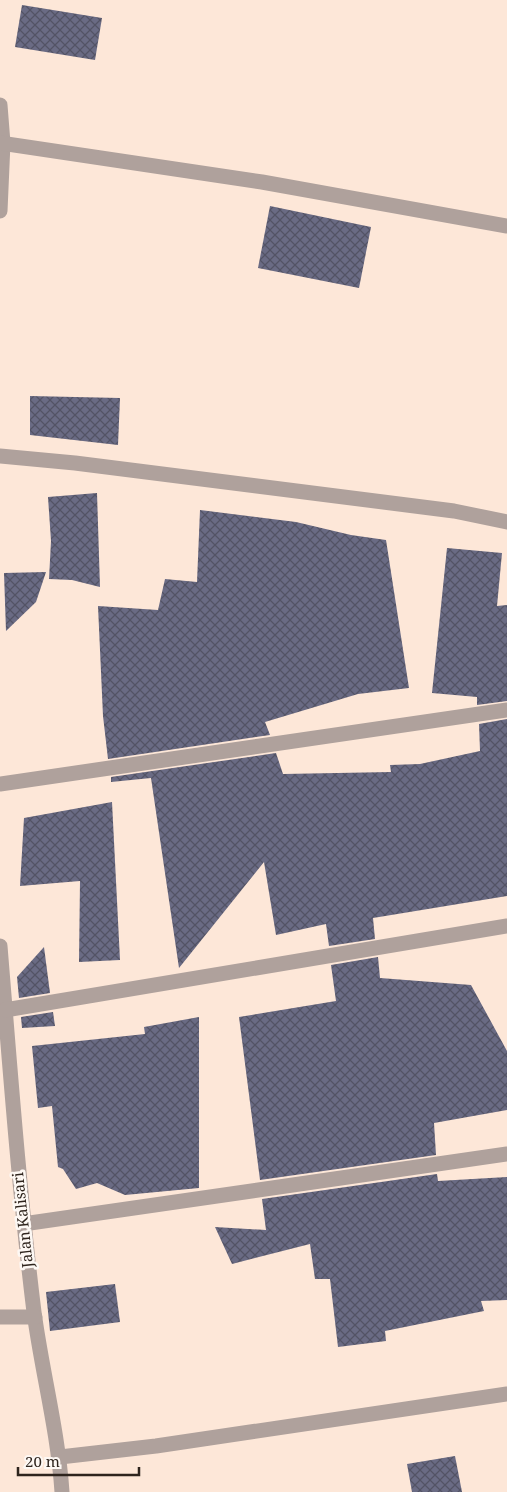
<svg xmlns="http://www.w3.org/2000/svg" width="507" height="1492" font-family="'Noto Serif',serif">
  <defs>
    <pattern id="building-cross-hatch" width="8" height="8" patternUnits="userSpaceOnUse" patternTransform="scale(1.25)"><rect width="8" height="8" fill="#6a6b84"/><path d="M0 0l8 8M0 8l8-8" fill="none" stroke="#535365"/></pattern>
  </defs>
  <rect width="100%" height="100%" fill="#fde7d8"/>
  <!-- building -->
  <g fill="url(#building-cross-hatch)">
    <polygon points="22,5 102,18 95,60 15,47"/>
    <polygon points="270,206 371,227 359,288 258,268"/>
    <polygon points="30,396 120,398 118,445 30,435"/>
    <polygon points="97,493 100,587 72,580 49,579 51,541 48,497"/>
    <polygon points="200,510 296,522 351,535 386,540 409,688 358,694 265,722 270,735 108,759 103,716 98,606 158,610 165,579 197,582"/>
    <polygon points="447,548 502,553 497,606 507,605 507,701 477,705 477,697 432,693"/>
    <polygon points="46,572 36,602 6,631 4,573"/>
    <polygon points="507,719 507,896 373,918 375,939 329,946 326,924 276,935 264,862 179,968 151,778 111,782 111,777 276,753 283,774 391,772 390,765 420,764 480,751 479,724"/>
    <polygon points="112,802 120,960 79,962 80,881 20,886 24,818"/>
    <polygon points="44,947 50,993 19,998 17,977"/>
    <polygon points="378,957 380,978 471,985 507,1051 507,1110 434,1123 436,1155 260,1180 239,1017 336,1001 331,965"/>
    <polygon points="53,1012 55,1026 22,1028 21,1017"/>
    <polygon points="199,1017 199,1188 125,1195 97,1183 76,1189 63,1169 58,1167 52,1106 38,1108 32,1046 145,1034 144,1027"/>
    <polygon points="437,1174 438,1181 507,1177 507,1300 481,1301 484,1311 385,1331 386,1341 338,1347 330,1279 315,1279 310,1244 232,1264 215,1227 266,1230 262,1199"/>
    <polygon points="115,1284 120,1322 50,1331 46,1292"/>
    <polygon points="455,1456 462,1492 412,1492 407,1464"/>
  </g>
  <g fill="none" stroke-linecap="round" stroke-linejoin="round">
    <!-- minor -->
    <g stroke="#afa19c" stroke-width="15">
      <polyline points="0,105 3,143 0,211"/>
      <polyline points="0,143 262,182 507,226"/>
      <polyline points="0,456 75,463 454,511 507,522"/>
      <polyline points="0,784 507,710"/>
      <path d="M 0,946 C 10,1068 19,1190 34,1312 C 42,1372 58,1431 62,1492"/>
      <polyline points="5,1010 507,926"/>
      <polyline points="23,1224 507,1154"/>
      <polyline points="0,1317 35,1317"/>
      <polyline points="60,1457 156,1446 507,1394"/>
    </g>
  </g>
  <g text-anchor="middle" stroke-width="5" stroke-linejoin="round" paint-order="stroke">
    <!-- street labels -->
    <g font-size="15" fill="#2e241d" stroke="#fdf8f4">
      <text transform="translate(23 1220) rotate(-96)" y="5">Jalan Kalisari</text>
    </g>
  </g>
  <!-- scale -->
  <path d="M18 1467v8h121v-8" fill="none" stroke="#2e241d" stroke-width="2.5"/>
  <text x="25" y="1467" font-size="15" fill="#2e241d" stroke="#fdf8f4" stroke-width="4" paint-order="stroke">20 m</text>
</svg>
